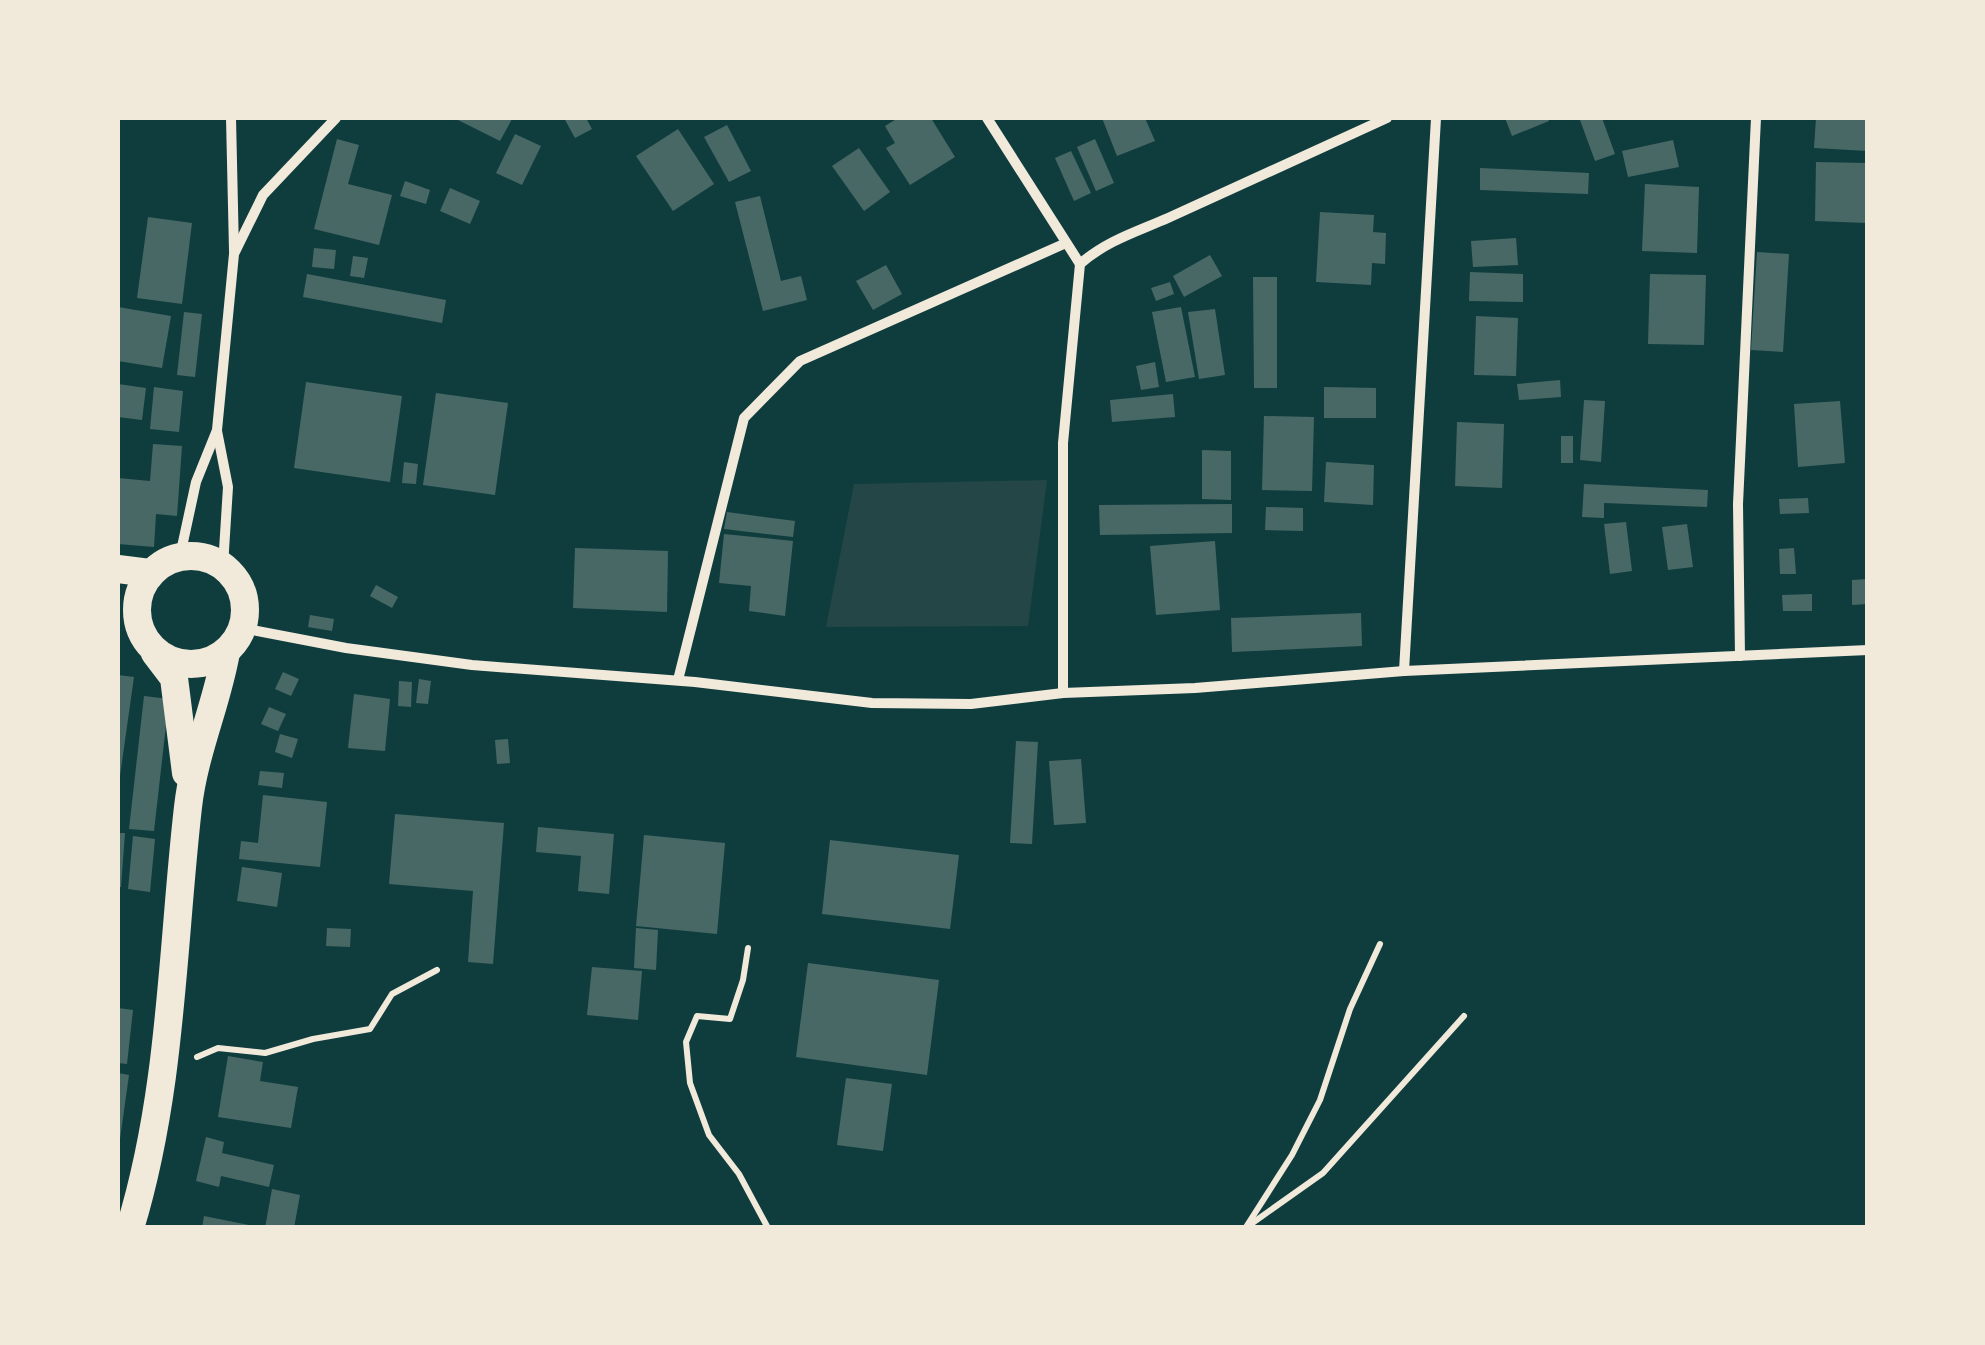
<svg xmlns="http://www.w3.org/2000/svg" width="1985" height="1345" font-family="Signika,sans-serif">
  <rect width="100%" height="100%" fill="#0f3d3e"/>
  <!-- green -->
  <polygon fill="#244646" points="1047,480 1028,626 826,627 854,484"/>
  <!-- building -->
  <g fill="#486865">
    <polygon points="454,118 510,118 512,119 500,141"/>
    <polygon points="564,118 586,118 592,129 575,138"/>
    <polygon points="898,118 931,118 955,157 910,185 886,148 895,143 885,126"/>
    <polygon points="1102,118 1145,118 1155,141 1117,156"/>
    <polygon points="1505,118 1547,118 1549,121 1512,136"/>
    <polygon points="1588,118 1602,118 1615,154 1595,161 1580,120"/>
    <polygon points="1816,118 1868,118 1868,151 1814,148"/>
    <polygon points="727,125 751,171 729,182 704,137"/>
    <polygon points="678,129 714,184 673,211 636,156"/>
    <polygon points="515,134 541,146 522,185 496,173"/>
    <polygon points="337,139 359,145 348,184 392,195 379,245 314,229"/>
    <polygon points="1095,139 1114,183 1096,191 1077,147"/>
    <polygon points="1673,140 1679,167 1628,177 1622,151"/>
    <polygon points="859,148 890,192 864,211 832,166"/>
    <polygon points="1071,151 1091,193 1074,201 1055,158"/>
    <polygon points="1816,162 1868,163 1867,223 1815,221"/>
    <polygon points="1480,168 1589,173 1588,194 1480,190"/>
    <polygon points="405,181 430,190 426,204 400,196"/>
    <polygon points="1645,184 1699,187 1697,253 1642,251"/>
    <polygon points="450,188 480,201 470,224 440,211"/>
    <polygon points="760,196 781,281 801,276 807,300 763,311 735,202"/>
    <polygon points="1320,212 1374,215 1373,232 1386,233 1385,264 1372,263 1371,285 1316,282"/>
    <polygon points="148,217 192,223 182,304 137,298"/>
    <polygon points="1516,238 1518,265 1473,267 1471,241"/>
    <polygon points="314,248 336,250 334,269 312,267"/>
    <polygon points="1757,252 1789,254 1783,352 1751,350"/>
    <polygon points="1210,255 1222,276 1184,297 1173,276"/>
    <polygon points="353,256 368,258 364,278 350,276"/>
    <polygon points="886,265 902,294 873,310 856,281"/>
    <polygon points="1470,272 1523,274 1523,302 1469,301"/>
    <polygon points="307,274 446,300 442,323 303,297"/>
    <polygon points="1650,274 1706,275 1704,345 1648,344"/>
    <polygon points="1253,277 1277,277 1277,388 1254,388"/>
    <polygon points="1170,282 1174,294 1156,301 1151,288"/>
    <polygon points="118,307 171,316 162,368 118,361"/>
    <polygon points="1181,307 1195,377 1166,382 1152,312"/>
    <polygon points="1215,309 1225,375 1199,379 1188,312"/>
    <polygon points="184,312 202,314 195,377 177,375"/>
    <polygon points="1476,316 1518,318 1516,376 1474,375"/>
    <polygon points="1155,362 1159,387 1141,390 1136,366"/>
    <polygon points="1560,380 1561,397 1519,400 1517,384"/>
    <polygon points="306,382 402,396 390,482 294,468"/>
    <polygon points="118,384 146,388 142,420 118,417"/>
    <polygon points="154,387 183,391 179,432 150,429"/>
    <polygon points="1324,387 1376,388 1376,418 1324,418"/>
    <polygon points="436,393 508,403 495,495 423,485"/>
    <polygon points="1173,394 1175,417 1112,422 1110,400"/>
    <polygon points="1584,400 1605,401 1601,462 1580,460"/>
    <polygon points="1840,401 1845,463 1798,467 1794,404"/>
    <polygon points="1264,416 1314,417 1312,491 1262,490"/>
    <polygon points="1457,422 1504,424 1502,488 1455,486"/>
    <rect x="1561" y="436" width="12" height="27"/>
    <polygon points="153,444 182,446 177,516 156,514 154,547 118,544 118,478 150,481"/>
    <polygon points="1202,450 1231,451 1231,500 1202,499"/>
    <polygon points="404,462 418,464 416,484 402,483"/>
    <polygon points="1326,462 1374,465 1373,505 1324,502"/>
    <polygon points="1584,484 1708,490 1707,507 1604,503 1604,518 1582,517"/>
    <polygon points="1808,498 1809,513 1780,514 1779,499"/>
    <polygon points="1232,504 1232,533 1100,535 1099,505"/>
    <polygon points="1266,507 1303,508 1303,531 1265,530"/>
    <polygon points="727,512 795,521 793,537 724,529"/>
    <polygon points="1626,522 1632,571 1610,574 1604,524"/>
    <polygon points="1687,524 1693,567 1668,570 1662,527"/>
    <polygon points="724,534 793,541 785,616 749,611 751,586 719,583"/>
    <polygon points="1215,541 1220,610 1156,615 1150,546"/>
    <polygon points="575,548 668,551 667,612 573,608"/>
    <polygon points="1794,548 1796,574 1780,574 1779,549"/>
    <polygon points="1868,579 1868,604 1852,605 1852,580"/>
    <polygon points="376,585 398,597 392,608 370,596"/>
    <polygon points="1812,594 1812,611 1783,611 1782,595"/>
    <polygon points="1361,613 1362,646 1232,652 1231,618"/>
    <polygon points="310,615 334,619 332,631 308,627"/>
    <polygon points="283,672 299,679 291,696 275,689"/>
    <polygon points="118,675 134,677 120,776 118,775"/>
    <polygon points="419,679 431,681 428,704 416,703"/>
    <polygon points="399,681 412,682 411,707 398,706"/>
    <polygon points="354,694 390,699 385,751 348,748"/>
    <polygon points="144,696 169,699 154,831 129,829"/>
    <polygon points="269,707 286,714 278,731 261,724"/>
    <polygon points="280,734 298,739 292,758 275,752"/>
    <polygon points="508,739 510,763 497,764 495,740"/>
    <polygon points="1016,741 1038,742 1032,844 1010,843"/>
    <polygon points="1081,759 1086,823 1054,825 1049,761"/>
    <polygon points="260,771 284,773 282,788 258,785"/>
    <polygon points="263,795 327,802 320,867 239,859 241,841 258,843"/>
    <polygon points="395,814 504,823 493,964 468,962 473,891 389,884"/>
    <polygon points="538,827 614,834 609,894 578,891 581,856 536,852"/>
    <polygon points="118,833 125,833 121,887 118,887"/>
    <polygon points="644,835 725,843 717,934 636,926"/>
    <polygon points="133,836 155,839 150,892 128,889"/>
    <polygon points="830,840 959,855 950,929 822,914"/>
    <polygon points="242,867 282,873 277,907 237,901"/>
    <polygon points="327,928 351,929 350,947 326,946"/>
    <polygon points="636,928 658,930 656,970 634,968"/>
    <polygon points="808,963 939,980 927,1075 796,1057"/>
    <polygon points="592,967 642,971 638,1020 587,1015"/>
    <polygon points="118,1008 133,1010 127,1064 118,1063"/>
    <polygon points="228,1056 263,1062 260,1081 298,1087 291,1128 218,1117"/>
    <polygon points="118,1073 129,1075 120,1139 118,1139"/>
    <polygon points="846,1078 892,1084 883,1151 837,1145"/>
    <polygon points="206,1137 224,1142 222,1153 274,1165 269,1187 221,1176 219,1187 196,1181"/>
    <polygon points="272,1189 300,1195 294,1228 265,1228"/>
    <polygon points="204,1216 254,1226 253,1228 202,1228"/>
  </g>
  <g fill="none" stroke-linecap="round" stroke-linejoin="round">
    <!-- path -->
    <g stroke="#f1e9da" stroke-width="6">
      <polyline points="748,948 743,980 730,1019 697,1016 686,1042 690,1083 709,1135 739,1174 768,1228"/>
      <polyline points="197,1057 218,1048 265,1053 313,1039 370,1029 392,994 437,970"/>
      <polyline points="1251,1224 1323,1173 1464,1016"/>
      <polyline points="1246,1227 1292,1155 1320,1100 1350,1009 1380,944"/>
    </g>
    <!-- minor -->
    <g stroke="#f1e9da" stroke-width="10">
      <polyline points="231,118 234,251"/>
      <polyline points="987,118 1080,264"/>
      <polyline points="217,431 228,487 223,566"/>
      <polyline points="180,556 196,482 217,430 234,254 263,195 336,118"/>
      <polyline points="242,628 346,648 472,665 695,682 872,703 971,704 1063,693 1195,688 1404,671 1868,650"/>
      <polyline points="1740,656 1738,504 1756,118"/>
      <polyline points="1404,671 1436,118"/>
      <polyline points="678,680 744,418 800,361 1066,243"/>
      <path d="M 1063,693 L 1063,443 L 1080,264 C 1106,241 1136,232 1168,218 C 1241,185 1314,152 1387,118"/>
    </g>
    <!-- trunk -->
    <g stroke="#f1e9da" stroke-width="28">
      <circle cx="191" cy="610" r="54"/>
      <polyline points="118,569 150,573"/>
      <polyline points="155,653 174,678 186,773"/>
      <path d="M 130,1228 C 172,1091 172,947 188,807 C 194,753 217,704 226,652"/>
    </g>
  </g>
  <!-- border -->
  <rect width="1985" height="1345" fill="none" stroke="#f1e9da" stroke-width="240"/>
</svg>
